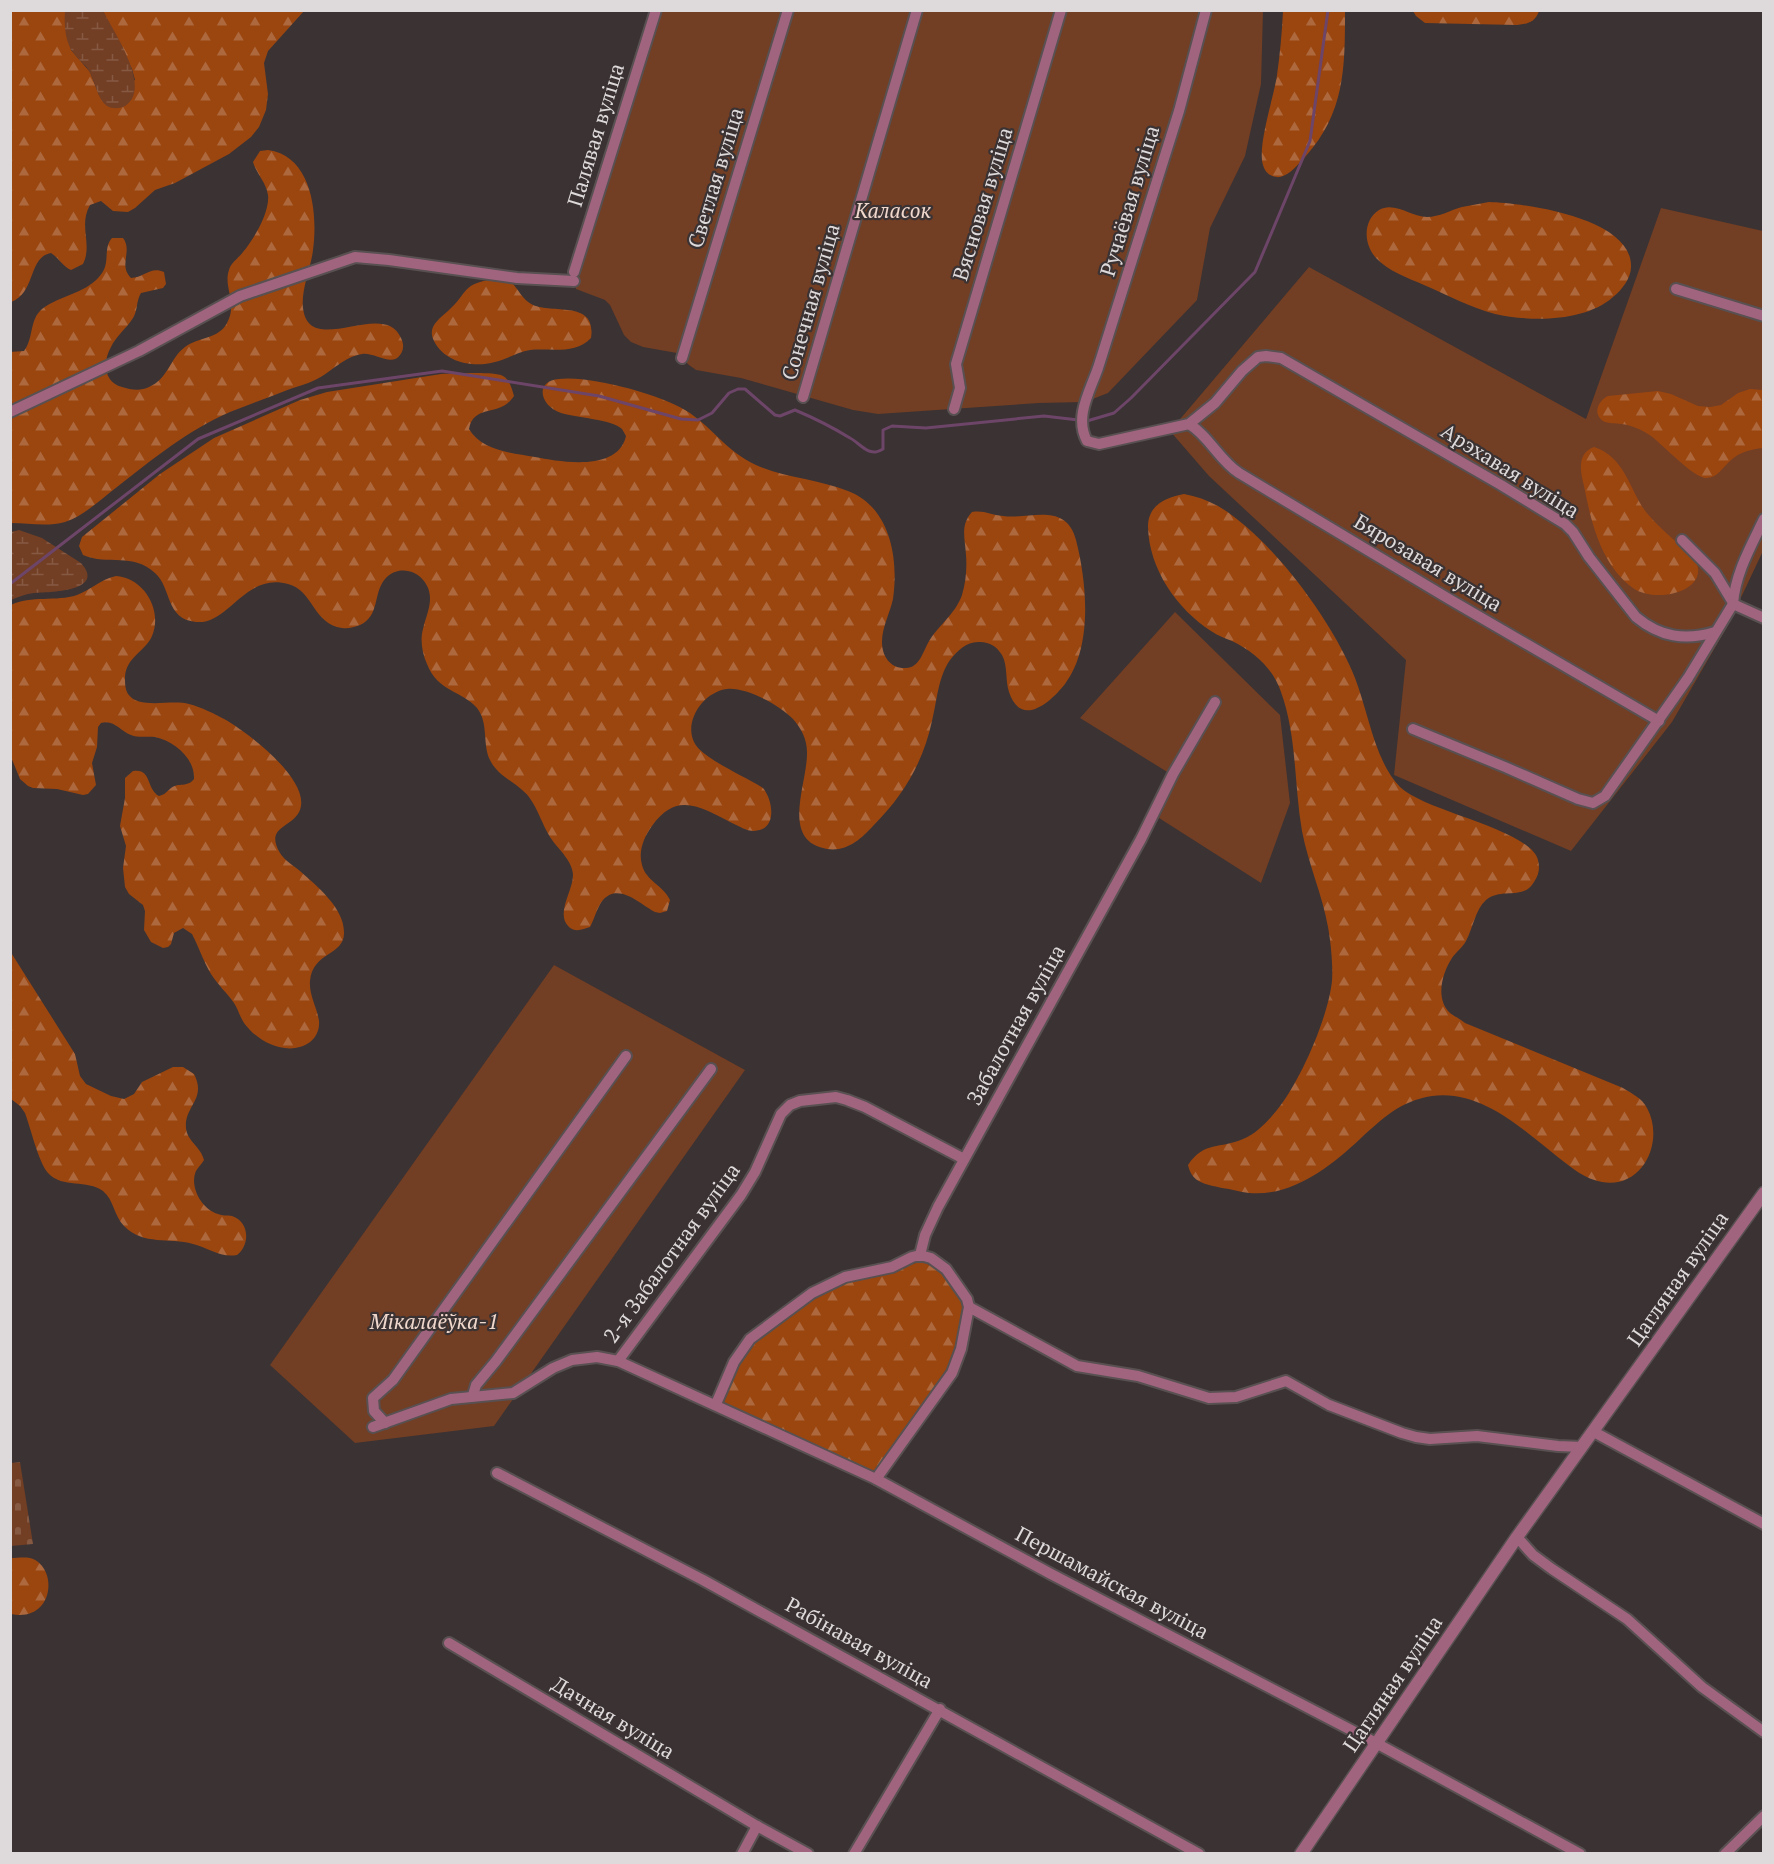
<svg xmlns="http://www.w3.org/2000/svg" width="1774" height="1864" font-family="'PT Serif',serif">
  <defs>
    <pattern id="forest-firs" width="22" height="20" patternUnits="userSpaceOnUse" patternTransform="scale(1.5)"><rect width="22" height="20" fill="#9b450f"/><path d="M5 1l3.5 6h-7zM16 11l3.5 6h-7z" fill="#ad683d"/></pattern>
    <pattern id="wetland-marsh" width="20" height="14" patternUnits="userSpaceOnUse" patternTransform="scale(1.5)"><rect width="20" height="14" fill="#723e24"/><path d="M1 5h8M5 5V1M11 12h8M15 12V8" fill="none" stroke="#865943"/></pattern>
    <pattern id="cemetery-stones" width="16" height="16" patternUnits="userSpaceOnUse" patternTransform="scale(1.5)"><rect width="16" height="16" fill="#723e24"/><path d="M2 7V4a2 2 0 0 1 4 0v3zM10 15v-3a2 2 0 0 1 4 0v3z" fill="#865943"/></pattern>
  </defs>
  <rect width="100%" height="100%" fill="#3a3233"/>
  <!-- green -->
  <g fill="#723e24">
    <polygon points="649,11 1263,11 1261,84 1245,156 1210,228 1197,300 1108,393 1085,402 1039,403 878,414 853,410 741,378 696,370 689,365 677,353 643,347 631,342 624,335 610,305 605,300 576,289 574,281 574,272"/>
    <polygon points="1661,208 1763,231 1763,551 1728,625 1672,722 1571,851 1394,775 1406,660 1209,476 1170,431 1309,267 1586,419"/>
    <polygon points="1175,612 1280,715 1290,803 1261,883 1159,818 1177,778 1080,718"/>
    <polygon points="554,965 745,1070 494,1426 355,1443 270,1365"/>
  </g>
  <!-- forest -->
  <g fill="url(#forest-firs)">
    <path d="M 10,11 L 66,11 L 65,22 L 71,50 L 90,72 L 99,95 L 135,80 L 132,69 L 103,11 L 304,11 L 268,51 L 264,63 L 268,94 L 266,110 L 259,127 L 251,137 L 229,154 L 175,183 L 155,190 L 135,208 L 128,212 L 113,211 L 101,201 L 90,205 C 78,226 93,244 83,264 L 71,270 C 62,266 59,258 51,253 C 28,257 36,293 11,302 Z"/>
    <path d="M 1283,11 L 1345,11 C 1345,68 1345,113 1305,157 C 1298,164 1290,175 1280,177 C 1272,178 1265,173 1263,165 C 1257,146 1274,97 1277,75 C 1280,54 1282,32 1283,11 Z"/>
    <path d="M 1413,11 L 1539,11 C 1535,22 1528,24 1517,25 L 1425,23 L 1416,16 Z"/>
    <path d="M 268,150 C 312,156 318,213 313,250 C 311,268 301,289 303,308 C 309,359 384,298 401,338 C 404,344 404,350 400,355 C 392,367 374,352 362,354 C 343,357 332,372 315,380 C 307,384 298,386 290,389 C 270,397 250,404 230,412 C 188,430 153,459 117,487 C 101,499 84,516 65,522 C 47,527 29,523 11,523 L 10,352 L 24,351 C 34,338 29,320 42,309 C 60,295 89,293 102,273 C 110,262 103,248 112,238 L 123,238 C 133,251 118,265 131,278 C 144,278 150,266 164,272 L 166,284 L 163,288 L 141,293 C 136,301 138,310 133,318 C 126,329 116,336 111,347 C 102,363 104,382 122,387 C 131,390 141,391 149,387 C 168,379 170,358 185,347 C 198,337 219,339 227,323 C 238,303 223,287 229,270 C 231,262 239,258 243,252 C 254,239 270,212 268,195 C 266,182 256,173 253,162 L 260,151 Z"/>
    <path d="M 1489,202 C 1524,203 1633,218 1631,267 C 1631,278 1622,290 1613,297 C 1585,322 1531,322 1495,314 C 1470,307 1447,295 1424,285 C 1408,278 1388,271 1376,258 C 1364,245 1362,221 1379,210 C 1394,201 1412,217 1427,217 C 1439,217 1451,210 1462,207 C 1471,205 1480,204 1489,202 Z"/>
    <path d="M 494,279 L 510,281 C 519,289 522,300 533,305 C 554,314 597,300 591,338 C 575,355 551,348 530,350 C 518,352 507,359 495,362 C 474,368 445,363 434,341 C 427,327 438,320 448,311 C 469,292 461,284 494,279 Z"/>
    <path d="M 441,374 C 454,374 492,371 503,376 C 510,380 512,389 514,396 C 500,418 474,403 469,429 C 482,451 513,453 535,457 C 561,462 618,472 626,436 C 626,436 622,429 622,429 C 614,420 574,417 561,413 C 540,406 534,381 559,379 C 589,375 659,394 685,410 C 712,426 725,451 756,465 C 786,478 818,479 848,491 C 890,507 899,558 893,599 C 890,613 882,627 882,642 C 882,657 891,669 906,668 C 919,668 923,652 928,643 C 938,625 955,615 962,595 C 966,582 967,568 966,555 C 965,538 960,525 972,512 C 984,510 991,515 1003,516 C 1028,520 1066,501 1076,540 C 1087,583 1093,647 1065,684 C 1050,703 1021,728 1009,692 C 1005,680 1008,666 1002,655 C 997,647 990,642 980,642 C 967,641 958,650 950,660 C 938,677 937,701 932,721 C 923,763 903,796 873,826 C 861,839 847,852 827,849 C 779,841 808,783 807,752 C 807,739 801,728 793,719 C 780,705 746,687 727,689 C 701,692 679,728 699,749 C 715,764 744,776 763,788 C 773,800 778,830 754,831 C 746,831 739,826 732,823 C 700,807 677,791 652,826 C 644,837 638,851 642,865 C 646,881 663,885 670,900 L 667,911 L 660,913 L 655,912 C 641,905 619,882 603,900 C 597,907 595,918 590,927 C 583,929 576,933 569,927 C 555,914 573,891 573,875 C 573,870 570,863 567,859 C 562,851 555,845 550,837 C 542,824 538,809 529,797 C 518,783 498,777 490,760 C 482,744 489,723 477,708 C 461,690 438,692 427,664 C 422,653 420,640 423,629 C 427,612 436,597 424,581 C 415,569 396,566 385,579 C 373,593 380,616 360,625 C 354,627 349,629 342,628 C 313,624 313,590 288,584 C 245,572 229,625 196,622 C 165,619 172,588 155,573 C 133,552 108,566 83,555 L 79,546 L 82,537 L 160,474 L 214,438 L 300,400 L 327,392 Z"/>
    <path d="M 1750,389 L 1763,390 L 1763,448 C 1752,449 1739,452 1730,461 C 1722,468 1717,479 1705,478 C 1692,476 1664,446 1651,436 C 1642,430 1632,425 1621,424 C 1615,423 1609,424 1603,421 C 1592,413 1599,400 1608,396 L 1658,391 L 1671,394 L 1698,406 L 1710,407 L 1721,405 L 1738,393 Z"/>
    <path d="M 1594,447 C 1625,457 1629,489 1646,512 C 1660,529 1678,543 1694,558 C 1714,590 1656,605 1633,588 C 1601,565 1591,522 1584,486 C 1580,471 1577,453 1594,447 Z"/>
    <path d="M 1184,494 C 1196,496 1207,500 1218,506 C 1271,537 1333,622 1355,678 C 1368,711 1375,762 1400,787 C 1426,812 1530,829 1538,860 C 1540,868 1539,875 1534,882 C 1523,901 1502,887 1486,900 C 1475,910 1473,928 1466,941 C 1463,947 1456,952 1452,958 C 1442,973 1435,999 1450,1013 C 1454,1016 1460,1019 1465,1023 L 1623,1088 C 1631,1093 1642,1098 1647,1108 C 1665,1141 1643,1189 1602,1182 C 1585,1179 1572,1168 1559,1158 C 1524,1130 1481,1089 1432,1096 C 1400,1101 1383,1118 1360,1139 C 1330,1167 1292,1197 1249,1193 C 1240,1192 1231,1189 1222,1188 C 1205,1184 1192,1183 1188,1165 C 1204,1141 1220,1149 1243,1139 C 1256,1134 1268,1121 1277,1110 C 1300,1082 1328,1018 1332,981 C 1333,965 1331,944 1328,927 C 1322,894 1308,863 1302,831 C 1294,785 1297,736 1281,692 C 1273,668 1254,652 1232,641 C 1225,638 1218,636 1211,631 C 1177,609 1149,569 1148,527 C 1148,505 1165,498 1184,494 Z"/>
    <path d="M 116,576 C 144,578 163,610 152,636 C 145,652 126,657 125,677 C 125,683 125,689 128,694 C 139,710 171,699 189,704 C 201,707 215,714 226,720 C 248,733 311,780 300,810 C 293,828 264,826 280,853 C 284,860 294,866 300,871 C 317,886 344,908 344,932 C 345,956 313,951 310,981 C 309,996 317,1007 319,1021 C 320,1032 314,1042 303,1046 C 282,1054 257,1041 244,1023 C 240,1017 238,1009 234,1003 C 227,993 218,985 211,974 C 203,961 199,947 192,934 L 183,928 L 174,933 L 171,944 L 168,947 L 163,948 L 151,942 L 144,930 L 145,911 L 143,905 L 129,894 L 125,887 L 123,868 L 126,846 L 120,826 L 125,798 L 125,778 L 133,771 C 152,768 146,789 159,796 C 166,794 166,792 171,788 C 179,782 187,788 194,779 C 195,758 174,741 155,737 C 147,736 138,738 131,735 C 120,731 114,719 101,723 L 98,727 L 97,747 L 92,763 L 96,785 L 88,794 L 83,795 L 57,789 L 33,788 L 28,786 L 20,779 L 11,757 L 11,605 C 31,595 56,602 77,595 C 91,590 101,579 116,576 Z"/>
    <path d="M 10,951 L 75,1054 L 80,1076 L 86,1084 L 111,1096 L 124,1099 L 134,1094 L 142,1082 L 173,1067 L 183,1067 L 194,1074 C 207,1099 184,1106 186,1128 C 187,1141 201,1147 204,1160 C 202,1164 198,1167 196,1171 C 189,1187 202,1209 218,1214 C 222,1216 227,1215 232,1216 C 250,1222 250,1245 237,1255 C 220,1258 209,1248 193,1244 C 169,1237 144,1246 124,1226 C 114,1216 114,1200 103,1191 C 87,1179 63,1189 48,1173 C 38,1161 31,1129 25,1113 L 20,1106 L 11,1099 Z"/>
    <path d="M 924,1262 L 945,1274 L 961,1295 L 964,1308 L 962,1329 L 952,1361 L 876,1472 L 725,1404 L 721,1401 C 729,1384 737,1367 747,1352 C 762,1329 810,1295 835,1285 C 852,1278 872,1279 889,1273 C 902,1268 909,1263 924,1262 Z"/>
    <path d="M 11,1558 C 16,1558 24,1557 30,1558 C 59,1566 55,1623 11,1614 Z"/>
  </g>
  <!-- wetland -->
  <g fill="url(#wetland-marsh)">
    <path d="M 65,11 L 103,11 C 114,32 153,89 125,106 C 119,109 112,109 107,106 C 97,99 96,83 90,73 C 87,66 80,61 75,55 C 65,44 64,25 65,11 Z"/>
    <path d="M 19,530 L 42,538 L 81,563 C 107,592 48,592 34,593 C 26,594 18,597 11,600 L 11,532 Z"/>
  </g>
  <!-- cemetery -->
  <polygon fill="url(#cemetery-stones)" points="20,1462 33,1544 11,1546 11,1463"/>
  <g fill="none" stroke-linecap="round" stroke-linejoin="round">
    <!-- stream -->
    <path stroke="#6d4568" stroke-width="3" d="M 10,584 L 198,439 L 318,388 L 442,371 L 599,396 L 681,419 L 698,420 L 712,413 L 729,393 L 738,389 L 745,389 L 775,415 L 780,416 L 795,410 C 814,418 832,427 850,438 C 856,441 863,449 869,451 C 875,453 878,452 883,449 L 883,430 L 892,426 L 926,428 L 1044,416 L 1087,421 L 1114,413 L 1131,398 L 1255,272 L 1310,141 L 1328,10"/>
    <!-- minor casing -->
    <g stroke="#585051" stroke-width="14">
      <g id="minor">
        <path d="M 1206,10 L 1179,111 L 1098,368 C 1090,391 1074,417 1087,441 L 1099,444 L 1189,424 L 1215,403 L 1242,371 L 1258,357 L 1266,356 L 1281,358 L 1501,485 L 1565,524 L 1573,532 L 1589,557 L 1636,617 C 1660,637 1685,641 1715,632"/>
        <polyline points="574,272 656,10"/>
        <polyline points="1676,289 1764,316"/>
        <polyline points="682,358 788,10"/>
        <polyline points="803,397 917,10"/>
        <polyline points="954,409 960,388 956,364 1061,10"/>
        <polyline points="10,412 139,351 240,296 355,257 389,260 517,278 574,281"/>
        <path d="M 1189,424 C 1209,436 1219,460 1239,473 L 1449,599 L 1659,721"/>
        <polyline points="1682,540 1715,573 1732,601"/>
        <path d="M 1733,604 C 1735,574 1751,546 1764,519"/>
        <polyline points="1733,604 1764,618"/>
        <polyline points="1413,729 1505,767 1578,799 1593,803 1605,796 1688,678 1733,604"/>
        <polyline points="920,1255 925,1235 938,1207 1141,839 1173,774 1215,702"/>
        <polyline points="969,1307 1077,1366 1138,1376 1209,1398 1236,1397 1286,1381 1329,1405 1402,1433 1416,1437 1430,1439 1477,1436 1558,1446 1582,1447"/>
        <polyline points="618,1361 741,1195 755,1172 781,1114 790,1105 800,1101 836,1097 847,1100 865,1107 964,1159"/>
        <polyline points="473,1395 476,1385 496,1361 711,1069"/>
        <polyline points="716,1404 734,1362 750,1339 812,1293 845,1277 892,1267 912,1257 920,1255 931,1258 946,1269 967,1299 969,1307 961,1349 952,1373 876,1479"/>
        <polyline points="385,1423 374,1411 373,1398 393,1380 626,1056"/>
        <polyline points="373,1427 451,1399 513,1393 553,1368 572,1360 597,1357 618,1361 876,1479 1051,1574 1376,1743 1580,1854"/>
        <polyline points="1594,1432 1764,1524"/>
        <polyline points="497,1473 703,1580 1199,1854"/>
        <polyline points="1517,1537 1533,1555 1552,1569 1627,1619 1702,1687 1764,1732"/>
        <polyline points="449,1643 757,1826 808,1854"/>
        <polyline points="742,1854 757,1826"/>
        <polyline points="854,1854 940,1709"/>
        <polyline points="1725,1854 1764,1816"/>
      </g>
    </g>
    <!-- tertiary casing -->
    <g stroke="#585051" stroke-width="15">
      <polyline id="tertiary" points="1301,1854 1517,1537 1764,1193"/>
    </g>
    <!-- minor -->
    <use href="#minor" stroke="#a0647f" stroke-width="10"/>
    <!-- tertiary -->
    <use href="#tertiary" stroke="#a0647f" stroke-width="12"/>
  </g>
  <g text-anchor="middle" stroke-width="4.5" stroke-linejoin="round" paint-order="stroke">
    <!-- street labels -->
    <g font-size="21" fill="#ded9da" stroke="#3a3233">
      <text transform="translate(596 135) rotate(-73)" y="7">Палявая вуліца</text>
      <text transform="translate(716 178) rotate(-73)" y="7">Светлая вуліца</text>
      <text transform="translate(1130 201) rotate(-73)" y="7">Ручаёвая вуліца</text>
      <text transform="translate(983 204) rotate(-73)" y="7">Вясновая вуліца</text>
      <text transform="translate(811 302) rotate(-74)" y="7">Сонечная вуліца</text>
      <text transform="translate(1510 471) rotate(32)" y="7">Арэхавая вуліца</text>
      <text transform="translate(1428 563) rotate(31)" y="7">Бярозавая вуліца</text>
      <text transform="translate(1016 1025) rotate(-61)" y="7">Забалотная вуліца</text>
      <text transform="translate(672 1253) rotate(-54)" y="7">2-я Забалотная вуліца</text>
      <text transform="translate(1678 1279) rotate(-55)" y="7">Цагляная вуліца</text>
      <text transform="translate(1112 1583) rotate(28)" y="7">Першамайская вуліца</text>
      <text transform="translate(859 1643) rotate(29)" y="7">Рабінавая вуліца</text>
      <text transform="translate(1393 1684) rotate(-56)" y="7">Цагляная вуліца</text>
      <text transform="translate(613 1718) rotate(31)" y="7">Дачная вуліца</text>
    </g>
    <!-- park labels -->
    <g font-size="21" font-style="italic" fill="#f1d8cd" stroke="#3a3233">
      <text x="893" y="218">Каласок</text>
      <text x="434" y="1329">Мікалаёўка-1</text>
    </g>
  </g>
  <!-- border -->
  <rect width="1774" height="1864" fill="none" stroke="#ded9da" stroke-width="24"/>
</svg>
